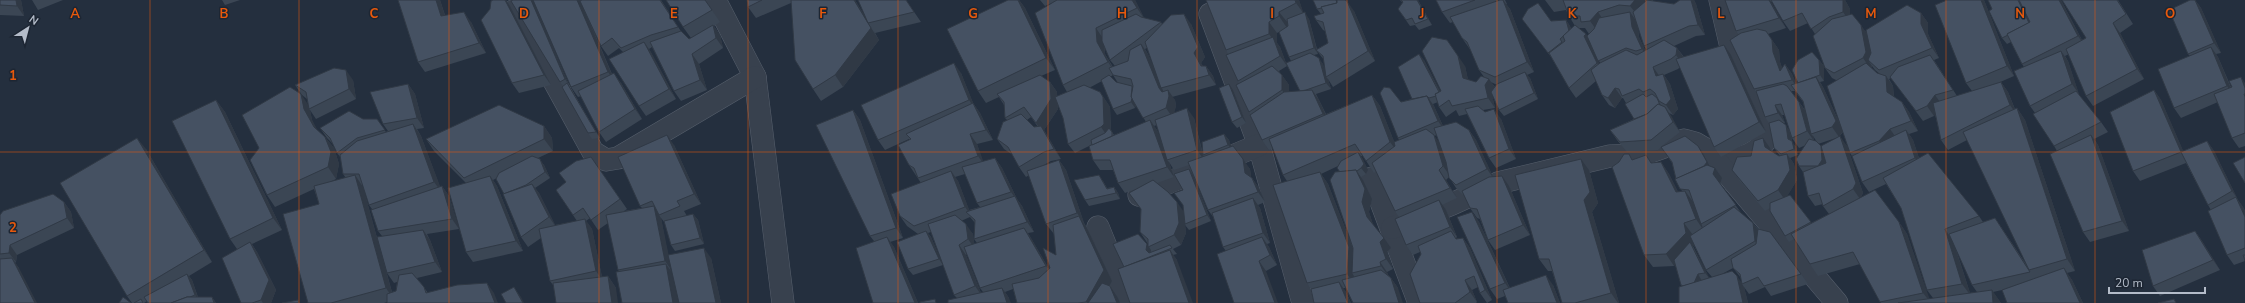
<svg xmlns="http://www.w3.org/2000/svg" width="2245" height="303" font-family="'Nunito Sans',sans-serif">
  <rect width="100%" height="100%" fill="#242f3e"/>
  <g fill="none" stroke-linecap="round" stroke-linejoin="round">
    <!-- street casing -->
    <g stroke="#565f6c" stroke-width="23">
      <g id="street">
        <polyline points="715,0 755,77 783,303"/>
        <polyline points="515,10 593,152 606,160 618,158 755,77"/>
        <polyline points="1210,14 1259,145 1303,303"/>
        <path d="M 1718,162 C 1737,160 1768,153 1768,129 L 1730,43 L 1720,0"/>
        <polyline points="1372,178 1419,303"/>
        <polyline points="1139,195 1259,145"/>
        <polyline points="1098,227 1129,303"/>
        <polyline points="1392,228 1452,204 1498,183 1610,156 1642,155 1684,140 1695,143 1707,150 1837,303"/>
      </g>
    </g>
    <!-- street -->
    <use href="#street" stroke="#38414e" stroke-width="22"/>
  </g>
  <!-- wall -->
  <g fill="#3b4654" fill-rule="evenodd">
    <polygon points="0,0 21,0 24,16 0,15"/>
    <polygon points="32,0 63,0 38,10"/>
    <polygon points="222,0 240,0 225,5"/>
    <polygon points="398,0 440,0 445,15 471,22 486,53 425,72 418,62"/>
    <polygon points="493,0 506,0 510,6 551,85 519,93 512,83 490,9"/>
    <polygon points="533,0 569,85 568,85 600,138 592,139 588,133 563,86 560,82"/>
    <polygon points="580,0 581,1 661,0 682,33 689,39 691,38 683,27 705,0 720,22 714,26 720,35 723,48 699,64 707,90 681,101 674,91 652,47 649,49 676,99 646,116 639,106 623,52 619,48 608,56 601,46 589,20 612,74 621,83 642,119 606,142 599,132 581,96 578,97 571,87"/>
    <polygon points="747,0 855,0 866,18 906,0 921,22 875,33 874,31 879,40 843,87 821,101 813,89 791,3 756,18 748,7"/>
    <path d="M 1008,0 L 1019,0 L 1025,8 L 1055,70 L 1041,76 L 1050,82 L 1057,92 L 1057,96 L 1067,92 L 1063,85 L 1052,3 L 1045,6 L 1040,0 L 1135,0 L 1144,18 L 1161,22 L 1162,24 L 1191,24 L 1205,57 L 1201,63 L 1203,66 L 1206,66 L 1213,76 L 1216,85 L 1172,97 L 1175,100 L 1176,106 L 1174,112 L 1194,118 L 1203,154 L 1224,134 L 1229,140 L 1231,147 L 1250,169 L 1251,177 L 1252,178 L 1259,188 L 1265,202 L 1258,205 L 1260,208 L 1270,243 L 1267,244 L 1269,247 L 1277,265 L 1266,271 L 1226,251 L 1223,247 L 1214,218 L 1208,210 L 1189,165 L 1174,170 L 1169,162 L 1174,177 L 1157,183 L 1183,212 L 1183,190 L 1189,169 L 1193,175 L 1211,221 L 1189,230 L 1185,225 L 1186,233 L 1181,245 L 1173,249 L 1177,254 L 1173,255 L 1177,260 L 1124,267 L 1148,246 L 1148,244 L 1140,232 L 1141,209 L 1136,189 L 1125,193 L 1118,183 L 1113,170 L 1100,170 L 1093,160 L 1089,146 L 1075,153 L 1068,144 L 1063,118 L 1058,105 L 1058,109 L 1044,130 L 1061,159 L 1051,161 L 1044,165 L 1059,160 L 1066,170 L 1084,223 L 1087,228 L 1112,281 L 1109,286 L 1118,298 L 1120,303 L 1017,303 L 1013,289 L 1005,292 L 1009,298 L 957,298 L 954,295 L 931,232 L 928,233 L 931,237 L 943,265 L 913,275 L 908,269 L 918,234 L 907,226 L 900,216 L 921,183 L 909,165 L 909,139 L 885,150 L 878,140 L 961,73 L 973,103 L 980,113 L 993,140 L 977,144 L 983,162 L 995,158 L 1002,168 L 1017,199 L 1022,206 L 1034,232 L 1028,233 L 1049,269 L 1056,255 L 1054,234 L 1046,224 L 1029,175 L 1026,177 L 1019,167 L 1013,155 L 1004,149 L 997,139 L 1007,120 L 1005,118 L 1004,105 L 999,97 L 986,103 L 978,91 ZM 1105,48 L 1110,60 L 1115,66 L 1113,67 L 1105,54 ZM 1147,48 L 1160,83 L 1148,54 L 1145,49 ZM 1113,75 L 1118,83 L 1116,82 L 1110,77 ZM 1102,81 L 1113,109 L 1117,115 L 1135,108 L 1136,105 L 1146,122 L 1114,135 L 1111,130 L 1110,107 L 1100,92 L 1089,88 ZM 1031,117 L 1038,127 L 1034,127 L 1027,120 ZM 1157,125 L 1164,149 L 1157,130 L 1154,126 ZM 965,174 L 977,203 L 980,207 L 969,210 L 958,181 L 955,177 ZM 970,217 L 975,223 L 974,239 L 977,243 L 974,244 L 973,234 L 961,221 ZM 967,254 L 980,288 L 983,292 L 981,293 L 966,255 Z"/>
    <path d="M 1206,0 L 1299,0 L 1303,13 L 1309,19 L 1317,49 L 1328,43 L 1325,31 L 1323,30 L 1316,20 L 1321,14 L 1317,9 L 1313,0 L 1354,11 L 1375,61 L 1333,87 L 1328,79 L 1331,89 L 1316,94 L 1326,114 L 1372,95 L 1380,106 L 1395,144 L 1399,140 L 1398,138 L 1401,102 L 1412,99 L 1424,60 L 1440,91 L 1465,66 L 1468,80 L 1476,82 L 1484,77 L 1479,70 L 1471,50 L 1469,48 L 1462,38 L 1453,22 L 1450,23 L 1442,12 L 1436,0 L 1505,0 L 1507,4 L 1506,4 L 1510,9 L 1534,72 L 1527,75 L 1530,78 L 1538,99 L 1504,116 L 1499,110 L 1492,94 L 1492,95 L 1495,108 L 1483,110 L 1485,112 L 1501,119 L 1516,159 L 1496,168 L 1489,158 L 1467,114 L 1459,116 L 1456,110 L 1446,117 L 1439,107 L 1438,102 L 1433,104 L 1434,106 L 1443,126 L 1469,130 L 1476,140 L 1493,177 L 1509,186 L 1530,235 L 1495,250 L 1488,240 L 1480,219 L 1477,218 L 1470,208 L 1463,194 L 1463,195 L 1456,188 L 1449,177 L 1446,180 L 1457,198 L 1442,205 L 1446,210 L 1457,237 L 1456,238 L 1456,239 L 1463,238 L 1470,248 L 1492,300 L 1487,303 L 1480,293 L 1478,287 L 1472,290 L 1477,302 L 1476,303 L 1420,303 L 1421,254 L 1420,252 L 1413,255 L 1406,245 L 1399,217 L 1395,211 L 1376,171 L 1374,173 L 1363,156 L 1361,156 L 1368,170 L 1366,174 L 1361,177 L 1363,180 L 1372,199 L 1369,212 L 1373,225 L 1391,248 L 1387,252 L 1393,269 L 1387,272 L 1388,275 L 1391,278 L 1398,288 L 1343,288 L 1346,292 L 1351,303 L 1314,303 L 1311,289 L 1307,283 L 1287,181 L 1283,175 L 1273,148 L 1269,150 L 1262,140 L 1251,115 L 1249,112 L 1228,54 L 1226,50 ZM 1279,32 L 1289,57 L 1291,61 L 1286,63 L 1280,47 L 1277,43 L 1277,33 ZM 1317,51 L 1324,60 L 1325,72 L 1323,64 L 1314,55 L 1318,54 ZM 1286,63 L 1300,91 L 1289,92 L 1289,85 L 1279,71 L 1287,66 ZM 1491,82 L 1497,85 L 1495,87 ZM 1437,135 L 1440,144 L 1434,136 ZM 1338,166 L 1340,172 L 1351,243 L 1328,184 L 1321,174 Z"/>
    <polygon points="1400,0 1418,0 1432,25 1419,30 1415,25 1410,26 1398,9 1403,3"/>
    <path d="M 1545,0 L 1653,0 L 1653,1 L 1674,4 L 1680,0 L 1694,0 L 1696,4 L 1705,35 L 1696,36 L 1674,46 L 1677,48 L 1684,57 L 1731,55 L 1766,132 L 1721,157 L 1714,147 L 1680,67 L 1678,69 L 1664,75 L 1670,84 L 1678,109 L 1673,115 L 1669,113 L 1680,132 L 1662,146 L 1702,152 L 1711,167 L 1715,168 L 1722,178 L 1720,184 L 1742,214 L 1753,223 L 1758,229 L 1801,274 L 1808,284 L 1771,296 L 1765,287 L 1749,294 L 1744,287 L 1748,303 L 1679,303 L 1682,287 L 1681,285 L 1675,264 L 1674,266 L 1653,267 L 1644,255 L 1633,159 L 1652,163 L 1661,162 L 1669,174 L 1678,192 L 1682,191 L 1675,179 L 1676,179 L 1672,163 L 1661,147 L 1658,150 L 1627,152 L 1617,140 L 1610,130 L 1634,119 L 1626,103 L 1623,98 L 1622,98 L 1615,108 L 1609,105 L 1602,95 L 1596,81 L 1576,98 L 1569,88 L 1551,57 L 1522,19 L 1551,21 L 1566,20 L 1570,26 L 1571,29 L 1575,26 L 1569,16 L 1566,10 L 1554,12 ZM 1638,27 L 1644,46 L 1647,50 L 1645,50 L 1639,37 ZM 1579,28 L 1585,28 L 1589,34 L 1590,33 L 1587,36 L 1586,34 ZM 1591,46 L 1600,63 L 1599,63 ZM 1694,245 L 1706,270 L 1712,277 L 1709,278 L 1693,246 ZM 1733,268 L 1741,278 L 1741,282 L 1722,274 Z"/>
    <path d="M 1725,0 L 1845,0 L 1850,9 L 1850,15 L 1867,33 L 1921,13 L 1928,23 L 1928,34 L 1939,58 L 1934,60 L 1957,96 L 1972,91 L 1966,83 L 1947,0 L 1984,0 L 2014,76 L 1998,83 L 2001,82 L 2008,92 L 2015,109 L 2017,108 L 2025,120 L 2075,271 L 2067,273 L 2072,280 L 2083,303 L 2007,303 L 2002,290 L 1993,292 L 2001,303 L 1881,303 L 1860,264 L 1818,276 L 1810,264 L 1794,239 L 1789,242 L 1785,236 L 1770,208 L 1765,211 L 1739,180 L 1732,170 L 1751,156 L 1770,148 L 1771,151 L 1779,156 L 1780,156 L 1774,148 L 1769,123 L 1765,117 L 1757,94 L 1754,89 L 1739,35 L 1736,31 ZM 1771,2 L 1772,2 L 1783,21 L 1790,31 L 1808,23 L 1815,34 L 1825,68 L 1832,78 L 1836,80 L 1841,126 L 1823,87 L 1820,82 L 1824,81 L 1824,66 L 1819,60 L 1798,83 L 1796,84 L 1792,74 L 1785,64 L 1782,68 L 1780,62 L 1779,50 L 1768,34 L 1786,28 ZM 1872,66 L 1875,70 L 1880,74 L 1877,73 L 1871,68 ZM 1891,78 L 1923,121 L 1934,116 L 1935,114 L 1941,140 L 1948,150 L 1967,140 L 2028,267 L 1995,218 L 1983,222 L 1979,216 L 1919,158 L 1913,140 L 1909,134 L 1918,131 L 1909,112 L 1902,102 L 1894,97 L 1893,86 L 1889,79 ZM 1791,91 L 1795,91 L 1803,102 L 1805,110 ZM 1782,115 L 1785,115 L 1790,131 L 1783,123 L 1785,123 ZM 1843,132 L 1850,153 L 1852,156 L 1862,182 L 1869,192 L 1886,184 L 1901,208 L 1927,290 L 1933,298 L 1929,299 L 1907,234 L 1899,222 L 1861,197 L 1863,193 L 1847,146 L 1839,137 ZM 1791,134 L 1792,138 L 1799,148 L 1806,145 L 1799,166 L 1803,172 L 1808,196 L 1815,206 L 1823,204 L 1823,206 L 1829,214 L 1811,223 L 1790,195 L 1787,196 L 1797,180 L 1794,164 L 1790,158 L 1798,155 L 1796,147 L 1792,142 ZM 1813,136 L 1817,142 L 1814,140 ZM 1839,137 L 1821,147 L 1818,144 ZM 1955,246 L 1972,285 L 1977,292 L 1970,293 Z"/>
    <polygon points="1988,0 2061,0 2082,40 2086,38 2062,0 2118,0 2133,24 2120,33 2144,79 2093,106 2086,96 2069,54 2065,56 2068,61 2079,95 2101,122 2108,132 2094,139 2098,145 2129,231 2090,242 2083,232 2057,151 2035,113 2030,106 2024,67 2022,64 2011,42 2007,44 2002,38 1992,9"/>
    <polygon points="2190,0 2195,0 2201,8 2221,53 2216,54 2218,57 2231,87 2245,83 2245,146 2239,148 2232,138 2218,102 2181,118 2174,108 2190,56 2188,54"/>
    <path d="M 353,80 L 356,99 L 316,119 L 310,110 L 312,120 L 317,130 L 325,137 L 334,148 L 339,164 L 336,179 L 328,183 L 346,178 L 343,174 L 341,158 L 337,153 L 333,144 L 327,138 L 320,128 L 363,119 L 377,119 L 386,132 L 388,131 L 383,124 L 408,84 L 415,94 L 424,128 L 417,129 L 421,136 L 440,187 L 442,186 L 449,196 L 459,229 L 427,234 L 430,240 L 442,272 L 417,278 L 428,293 L 494,293 L 387,302 L 384,303 L 308,303 L 319,204 L 314,189 L 275,207 L 267,195 L 308,104 L 307,99 L 302,95 L 295,85 ZM 361,185 L 363,185 L 369,205 L 372,209 L 378,231 L 382,236 L 387,273 L 394,283 L 397,282 L 396,291 L 392,292 L 363,187 Z"/>
    <polygon points="1233,90 1246,123 1237,128 1232,122"/>
    <polygon points="2154,90 2161,100 2183,151 2207,141 2214,151 2238,200 2243,207 2245,211 2245,261 2234,265 2227,255 2211,210 2208,205 2186,163 2140,181 2133,171"/>
    <polygon points="216,100 225,112 282,230 252,244 257,252 276,290 271,303 241,303 237,249 230,239"/>
    <polygon points="853,110 860,120 903,238 890,242 894,247 918,303 873,303 874,241 870,236"/>
    <polygon points="544,126 552,138 553,151 538,158 544,165 550,178 535,188 539,193 555,225 577,221 556,190 566,182 591,157 627,209 624,211 642,208 640,206 674,145 701,204 684,211 687,216 693,214 698,220 704,244 675,251 671,245 665,223 661,218 671,271 672,273 711,258 721,303 619,271 618,270 608,223 598,230 590,218 586,221 592,229 602,277 608,276 616,288 553,285 550,281 541,238 528,247 521,237 504,194 497,178 493,180 497,186 523,251 473,262 466,252 466,183 434,151 426,139"/>
    <polygon points="146,149 212,262 189,276 192,280 198,297 212,297 216,303 148,303 147,301 144,303 132,303 127,296"/>
    <polygon points="1581,159 1589,170 1598,203 1592,212 1619,303 1562,303 1552,271 1548,271 1539,259"/>
    <polygon points="1103,181 1107,188 1114,187 1118,193 1120,199 1089,206 1085,200"/>
    <polygon points="64,202 71,212 74,228 17,255 16,262 15,263 19,268 0,303 0,215"/>
    <polygon points="1472,212 1479,222 1510,288 1553,285 1560,303 1508,303 1505,296 1497,299 1490,289"/>
    <polygon points="2195,231 2202,241 2220,270 2160,296 2153,286"/>
  </g>
  <!-- shaded-wall -->
  <g fill="#303945">
    <polygon points="16,0 21,0 24,16 17,6"/>
    <polygon points="436,0 440,0 448,26 441,16"/>
    <polygon points="505,0 506,0 510,6 551,85 544,75"/>
    <polygon points="531,0 533,0 569,85 565,79"/>
    <polygon points="577,0 580,0 615,82 608,72"/>
    <polygon points="854,0 855,0 869,23 868,23 879,40 843,87 835,75"/>
    <polygon points="1018,0 1019,0 1025,8 1055,70 1046,58"/>
    <polygon points="1132,0 1135,0 1145,20 1137,8"/>
    <polygon points="1295,0 1299,0 1304,14 1296,3"/>
    <polygon points="1417,0 1418,0 1432,25 1428,19"/>
    <polygon points="1503,0 1510,9 1534,72 1527,62"/>
    <polygon points="1635,0 1645,0 1649,5 1639,17 1630,6"/>
    <polygon points="1691,0 1694,0 1696,4 1705,35 1698,25"/>
    <polygon points="1769,0 1770,0 1771,2 1786,28 1779,18"/>
    <polygon points="1843,0 1845,0 1850,9 1850,22 1843,12"/>
    <polygon points="1981,0 1984,0 2014,76 2007,66"/>
    <polygon points="2018,0 2021,4 2034,31 2030,25"/>
    <polygon points="2059,0 2061,0 2085,46 2078,36"/>
    <polygon points="2195,0 2201,8 2221,53 2214,43"/>
    <polygon points="1347,1 1354,11 1375,61 1368,51"/>
    <polygon points="464,12 471,22 486,53 479,43"/>
    <polygon points="1279,12 1288,23 1287,28 1279,16"/>
    <polygon points="1305,12 1309,19 1317,51 1316,50 1318,54 1314,48"/>
    <polygon points="1598,12 1606,24 1598,32 1590,21"/>
    <polygon points="1630,12 1637,22 1639,37 1649,59 1642,49 1632,27"/>
    <polygon points="1921,13 1928,23 1928,34 1939,58 1932,48 1921,24"/>
    <polygon points="1184,14 1191,24 1205,57 1201,63 1208,76 1201,66 1194,53"/>
    <polygon points="1566,20 1570,26 1573,38 1569,32"/>
    <polygon points="1269,22 1277,33 1277,43 1280,47 1287,66 1280,56 1275,42 1269,34"/>
    <polygon points="2113,23 2120,33 2144,79 2137,69"/>
    <polygon points="713,25 720,35 723,48 716,38"/>
    <polygon points="1861,25 1868,35 1873,62 1868,60 1872,66 1870,68 1863,58"/>
    <polygon points="1096,28 1104,40 1105,54 1116,74 1108,62 1097,42"/>
    <polygon points="1586,34 1593,44 1591,46 1604,73 1597,63 1584,36"/>
    <polygon points="1447,40 1465,66 1470,88 1463,78"/>
    <polygon points="1772,40 1779,50 1780,62 1787,81 1780,71 1773,52"/>
    <polygon points="644,42 651,52 676,99 669,89"/>
    <polygon points="1141,44 1148,54 1166,98 1159,88"/>
    <polygon points="1724,45 1731,55 1766,132 1759,122"/>
    <polygon points="2211,47 2218,57 2234,96 2227,86"/>
    <polygon points="1677,48 1684,58 1683,65 1676,55"/>
    <polygon points="2061,51 2068,61 2079,94 2072,84"/>
    <polygon points="692,54 699,64 707,90 700,80"/>
    <polygon points="1419,54 1424,60 1445,100 1441,94"/>
    <polygon points="1319,58 1323,64 1327,77 1326,77 1328,79 1331,89 1326,83"/>
    <polygon points="1819,60 1824,66 1824,81 1820,75"/>
    <polygon points="954,63 961,73 976,110 969,100"/>
    <polygon points="1785,64 1792,74 1799,90 1792,80"/>
    <polygon points="1206,66 1213,76 1216,85 1209,75"/>
    <polygon points="1653,67 1660,77 1656,76"/>
    <polygon points="346,70 353,80 356,99 349,89"/>
    <polygon points="1525,72 1530,78 1538,99 1534,93"/>
    <polygon points="614,73 621,83 642,119 635,109"/>
    <polygon points="1663,74 1670,84 1678,109 1673,115 1666,105"/>
    <polygon points="1282,75 1289,85 1289,100 1282,90"/>
    <polygon points="1886,76 1893,86 1894,102 1887,92"/>
    <polygon points="1816,77 1823,87 1843,131 1839,137 1832,127"/>
    <polygon points="2241,77 2245,83 2245,88"/>
    <polygon points="1489,79 1496,89 1492,95 1495,108 1488,98 1485,85"/>
    <polygon points="1050,82 1057,92 1058,109 1044,130 1061,159 1036,123"/>
    <polygon points="2001,82 2008,92 2017,115 2010,105"/>
    <polygon points="567,83 571,89 600,138 596,132"/>
    <polygon points="408,84 415,94 424,128 417,118"/>
    <polygon points="1229,84 1233,90 1246,123 1242,117"/>
    <polygon points="1132,86 1136,92 1137,96 1135,108 1131,102"/>
    <polygon points="1615,88 1622,98 1615,108 1608,98"/>
    <polygon points="1168,90 1175,100 1176,106 1173,118 1166,108"/>
    <polygon points="1312,90 1319,100 1330,124 1323,114"/>
    <polygon points="2154,90 2161,100 2188,162 2181,152"/>
    <polygon points="1100,92 1110,107 1111,134 1108,137 1101,127"/>
    <polygon points="301,94 309,106 309,109 310,110 312,120 322,139 314,127 304,109"/>
    <polygon points="1372,95 1380,106 1399,154 1390,142"/>
    <polygon points="1935,95 1942,105 1934,116 1927,106"/>
    <polygon points="1427,96 1434,106 1445,131 1438,121"/>
    <polygon points="216,100 225,112 282,230 273,218"/>
    <polygon points="1799,102 1806,112 1811,134 1813,136 1814,141 1807,131"/>
    <polygon points="1902,102 1909,112 1918,131 1911,121"/>
    <polygon points="973,103 980,113 993,140 986,130"/>
    <polygon points="1775,105 1782,115 1785,123 1778,113"/>
    <polygon points="1665,107 1672,117 1680,132 1673,122"/>
    <polygon points="1187,108 1194,118 1204,160 1197,150"/>
    <polygon points="2017,108 2025,120 2075,271 2067,259"/>
    <polygon points="1494,109 1501,119 1516,159 1509,149"/>
    <polygon points="853,110 860,120 903,238 896,228"/>
    <polygon points="1150,120 1157,130 1168,160 1167,160 1169,162 1174,177 1167,167"/>
    <polygon points="413,124 421,136 443,194 434,182"/>
    <polygon points="1786,125 1790,132 1792,142 1796,147 1798,155 1794,149 1788,139"/>
    <polygon points="544,126 552,138 553,151 544,139"/>
    <polygon points="1890,129 1897,139 1886,151 1879,141"/>
    <polygon points="1469,130 1476,140 1494,179 1487,169"/>
    <polygon points="1906,130 1913,140 1922,168 1915,158"/>
    <polygon points="970,134 977,144 985,166 978,156"/>
    <polygon points="1224,134 1229,140 1233,151 1228,145"/>
    <polygon points="667,135 674,145 701,204 694,194"/>
    <polygon points="1434,135 1441,145 1450,176 1443,166"/>
    <polygon points="2091,135 2098,145 2129,231 2122,221"/>
    <polygon points="1840,136 1847,146 1863,193 1860,199 1853,189"/>
    <polygon points="325,137 334,148 339,164 336,179 328,167"/>
    <polygon points="137,138 146,149 212,262 204,250"/>
    <polygon points="1763,138 1770,148 1772,157 1765,147"/>
    <polygon points="2207,141 2214,151 2238,200 2243,207 2245,211 2245,217 2237,198 2232,191"/>
    <polygon points="1698,146 1702,152 1711,168 1704,167"/>
    <polygon points="1821,146 1827,166 1818,166"/>
    <polygon points="1358,152 1363,159 1368,170 1366,174 1361,168"/>
    <polygon points="1787,154 1794,164 1797,180 1785,200 1778,190"/>
    <polygon points="995,158 1002,168 1017,199 1022,206 1034,232 1027,222 1016,199 1011,192"/>
    <polygon points="540,159 544,165 550,178 545,172"/>
    <polygon points="1243,159 1250,169 1252,183 1245,173"/>
    <polygon points="1581,159 1589,170 1598,203 1592,212 1619,303 1618,303 1611,293 1584,200"/>
    <polygon points="1059,160 1066,170 1084,223 1077,213"/>
    <polygon points="1661,162 1669,174 1684,204 1676,192"/>
    <polygon points="1715,168 1722,178 1720,184 1713,174"/>
    <polygon points="1189,169 1193,175 1211,221 1207,215"/>
    <polygon points="1356,170 1363,180 1372,199 1369,212 1374,227 1367,217 1362,202"/>
    <polygon points="1439,170 1446,180 1457,198 1450,188"/>
    <polygon points="951,171 958,181 972,217 965,207"/>
    <polygon points="1320,172 1328,184 1357,259 1352,273 1356,279 1356,286 1347,274"/>
    <polygon points="355,175 363,187 394,300 386,288"/>
    <polygon points="1099,175 1103,181 1111,195 1107,189"/>
    <polygon points="490,176 497,186 523,251 516,241"/>
    <polygon points="1502,176 1509,186 1530,235 1523,225"/>
    <polygon points="1252,178 1259,188 1265,202 1258,192"/>
    <polygon points="532,184 539,193 556,227 549,217"/>
    <polygon points="442,186 449,196 459,229 452,219"/>
    <polygon points="1114,187 1118,193 1120,199 1116,193"/>
    <polygon points="1685,191 1694,203 1704,231 1696,219"/>
    <polygon points="1253,198 1260,208 1270,243 1263,233"/>
    <polygon points="1439,200 1446,210 1457,237 1450,227"/>
    <polygon points="64,202 71,212 74,228 67,218"/>
    <polygon points="1177,202 1184,212 1186,233 1181,245 1174,235"/>
    <polygon points="654,206 660,215 659,215 661,218 672,271 665,261"/>
    <polygon points="1472,212 1479,222 1512,293 1505,283"/>
    <polygon points="693,214 698,220 704,244 700,238"/>
    <polygon points="1079,216 1087,228 1112,281 1100,303 1087,303 1086,302"/>
    <polygon points="585,219 592,229 603,281 596,271"/>
    <polygon points="1899,222 1907,234 1931,303 1923,293"/>
    <polygon points="1684,223 1693,235 1694,245 1693,246 1710,279 1705,273 1693,246 1674,266 1666,254"/>
    <polygon points="1753,223 1760,233 1762,251 1755,241"/>
    <polygon points="966,224 973,234 975,249 968,239"/>
    <polygon points="1024,228 1031,238 1053,276 1046,266"/>
    <polygon points="1945,229 1953,241 1971,296 1962,284"/>
    <polygon points="423,230 430,240 442,272 435,262"/>
    <polygon points="926,231 931,237 943,265 939,259"/>
    <polygon points="2195,231 2202,241 2220,270 2213,260"/>
    <polygon points="887,237 894,247 918,303 915,303"/>
    <polygon points="1262,237 1269,247 1277,265 1270,255"/>
    <polygon points="1384,238 1391,248 1387,252 1393,269 1386,259 1380,242"/>
    <polygon points="1463,238 1470,248 1492,300 1485,290"/>
    <polygon points="250,242 257,252 276,290 271,303 263,303 261,300"/>
    <polygon points="1147,244 1151,250 1150,256 1146,250"/>
    <polygon points="10,245 17,255 16,262 9,253"/>
    <polygon points="959,245 966,255 982,296 975,286"/>
    <polygon points="704,248 711,258 721,303 716,303"/>
    <polygon points="1170,250 1177,260 1193,303 1189,303"/>
    <polygon points="12,258 19,268 37,303 35,303"/>
    <polygon points="1259,261 1266,271 1278,303 1275,303"/>
    <polygon points="1380,262 1387,272 1388,276 1381,266"/>
    <polygon points="666,264 674,275 679,303 673,303"/>
    <polygon points="2064,268 2072,280 2083,303 2080,303"/>
    <polygon points="187,274 192,280 199,301 195,295"/>
    <polygon points="1698,274 1702,281 1693,285"/>
    <polygon points="1546,275 1553,285 1560,303 1557,303"/>
    <polygon points="608,276 616,288 618,303 612,303"/>
    <polygon points="1737,276 1742,283 1742,284 1744,287 1748,303 1743,303"/>
    <polygon points="1391,278 1398,288 1403,303 1399,303"/>
    <polygon points="1465,280 1472,290 1477,302 1470,292"/>
    <polygon points="1339,282 1346,292 1351,303 1348,303"/>
    <polygon points="487,283 494,293 498,303 495,303"/>
    <polygon points="1110,286 1118,298 1120,303 1117,303"/>
    <polygon points="514,287 521,297 524,303 523,303"/>
    <polygon points="1002,288 1009,298 1011,303 1007,303"/>
    <polygon points="1992,290 2001,303 1993,303"/>
    <polygon points="212,297 216,303 214,303"/>
  </g>
  <!-- building -->
  <g fill="#455162" stroke="#303945">
    <polygon points="0,0 16,0 17,6 0,5"/>
    <polygon points="398,0 436,0 441,16 464,12 479,43 418,62"/>
    <polygon points="493,0 505,0 544,75 512,83 481,20 490,9 491,1"/>
    <polygon points="513,0 531,0 565,79 560,82 511,1"/>
    <polygon points="533,0 577,0 608,72 571,87"/>
    <polygon points="582,0 660,0 678,27 651,35 621,48 612,38 601,46 580,1"/>
    <polygon points="666,0 705,0 712,10 683,27"/>
    <polygon points="747,0 762,0 748,7"/>
    <polygon points="791,0 854,0 871,28 835,75 813,89 795,60"/>
    <polygon points="858,0 906,0 914,12 868,23"/>
    <polygon points="1008,0 1018,0 1046,58 978,91 947,29"/>
    <polygon points="1057,0 1132,0 1137,8 1096,28 1097,42 1108,62 1063,85 1035,13"/>
    <polygon points="1206,0 1295,0 1296,3 1279,12 1279,16 1269,22 1269,34 1226,50"/>
    <polygon points="1313,0 1336,0 1337,3 1321,7 1322,8 1317,9"/>
    <polygon points="1337,0 1345,0 1347,1 1368,51 1326,77 1323,56 1316,50 1328,43 1323,22 1316,20 1314,16 1324,13 1321,7 1337,3"/>
    <polygon points="1401,0 1417,0 1428,19 1415,24 1412,18 1406,20 1398,9 1403,2"/>
    <polygon points="1436,0 1475,0 1442,12"/>
    <polygon points="1500,0 1503,0 1527,62 1495,77 1479,70 1467,42 1462,38 1450,17"/>
    <polygon points="1563,0 1635,0 1630,6 1619,5 1598,12 1590,21 1581,22 1580,16 1569,16"/>
    <polygon points="1647,0 1674,4 1680,0 1691,0 1698,25 1689,26 1644,46 1633,12"/>
    <polygon points="1725,0 1769,0 1779,18 1736,31"/>
    <polygon points="1771,0 1843,0 1843,12 1829,17 1811,29 1802,13 1783,21"/>
    <polygon points="1947,0 1981,0 2007,66 1966,83 1935,5"/>
    <polygon points="1988,0 2018,0 2029,23 2007,34 2008,35 2002,38 1989,11 1992,9"/>
    <polygon points="2019,0 2059,0 2078,36 2022,64 2007,34 2030,22"/>
    <polygon points="2062,0 2117,0 2126,14 2113,23 2137,69 2086,96 2066,49 2086,38"/>
    <polygon points="2190,0 2195,0 2214,43 2188,54 2169,10"/>
    <polygon points="1538,3 1551,21 1566,20 1569,31 1560,39 1562,42 1548,53 1522,19 1528,9"/>
    <polygon points="1907,5 1921,13 1921,24 1932,48 1879,70 1868,60 1871,53 1866,30"/>
    <polygon points="1305,12 1314,48 1289,57 1279,32 1288,26 1287,19"/>
    <polygon points="1630,12 1632,27 1642,49 1636,51 1626,48 1598,61 1587,36 1594,29 1599,18"/>
    <polygon points="1136,14 1141,17 1161,22 1110,60 1102,41 1102,30"/>
    <polygon points="1184,14 1198,47 1194,53 1201,66 1206,66 1209,75 1161,88 1145,42 1171,15"/>
    <polygon points="1852,14 1861,25 1866,52 1863,58 1834,73 1825,68 1813,36 1832,19"/>
    <polygon points="713,25 716,38 692,54 700,80 674,91 650,42 681,31 689,39"/>
    <polygon points="1575,25 1586,34 1584,36 1597,63 1569,88 1549,53 1565,41 1563,36"/>
    <polygon points="1757,29 1766,31 1772,40 1773,52 1780,71 1785,64 1792,80 1754,89 1730,40 1741,33"/>
    <polygon points="1273,37 1280,56 1238,81 1226,55"/>
    <polygon points="1432,37 1447,40 1458,56 1463,78 1476,82 1481,76 1489,79 1485,85 1488,98 1452,106 1449,100 1439,107 1435,94 1441,91 1422,51"/>
    <polygon points="1664,40 1677,48 1676,55 1671,59 1653,67 1656,76 1663,74 1671,99 1666,105 1659,101 1655,93 1650,89 1643,92 1639,89 1622,96 1619,89 1615,88 1608,98 1602,95 1591,70 1600,63 1626,50 1637,55"/>
    <polygon points="644,42 669,89 639,106 609,59"/>
    <polygon points="1141,44 1159,88 1162,92 1168,90 1169,96 1166,108 1143,118 1131,97 1133,86 1131,79 1113,75 1109,68 1128,61 1130,50"/>
    <polygon points="1724,45 1759,122 1714,147 1676,59"/>
    <polygon points="2211,47 2227,86 2174,108 2158,69"/>
    <polygon points="2061,51 2072,84 2030,106 2014,71"/>
    <polygon points="1812,52 1819,60 1820,75 1798,83 1792,70 1798,60"/>
    <polygon points="1310,53 1319,58 1326,83 1306,90 1300,91 1286,63"/>
    <polygon points="1419,54 1439,92 1435,94 1436,96 1429,98 1427,96 1412,99 1398,67"/>
    <polygon points="1930,55 1953,90 1935,95 1927,106 1916,111 1890,77 1898,67"/>
    <polygon points="954,63 969,100 878,140 861,105"/>
    <polygon points="1866,63 1877,73 1886,76 1887,92 1902,102 1911,121 1890,129 1879,141 1850,153 1827,86"/>
    <polygon points="1272,66 1282,75 1282,90 1249,112 1236,85"/>
    <polygon points="334,68 346,70 349,89 309,109 306,92 295,85"/>
    <polygon points="1525,72 1534,93 1499,110 1491,92 1497,84"/>
    <polygon points="614,73 635,109 599,132 578,91"/>
    <polygon points="1040,75 1050,82 1051,99 1036,123 1024,107 1005,118 1004,102 997,94"/>
    <polygon points="1109,75 1116,82 1132,86 1132,88 1131,97 1132,98 1131,102 1113,109 1101,80"/>
    <polygon points="1816,77 1836,121 1832,127 1811,134 1803,101 1791,85"/>
    <polygon points="2241,77 2245,88 2245,94 2244,94 2245,97 2245,133 2232,138 2214,94 2232,87 2229,81"/>
    <polygon points="2001,82 2010,105 1941,140 1933,103"/>
    <polygon points="567,83 596,132 588,133 562,87"/>
    <polygon points="408,84 417,118 383,124 370,92"/>
    <polygon points="1229,84 1242,117 1232,122 1219,88"/>
    <polygon points="1783,84 1787,86 1799,102 1807,131 1792,138 1781,104 1775,105 1778,113 1765,117 1756,91"/>
    <polygon points="1084,85 1100,92 1103,97 1104,124 1101,127 1068,144 1063,118 1055,97"/>
    <polygon points="290,87 301,94 304,109 314,127 325,137 331,152 328,167 267,195 250,160 259,148 242,115"/>
    <polygon points="1384,87 1390,88 1401,102 1427,96 1438,121 1398,138 1380,93"/>
    <polygon points="1312,90 1323,114 1262,140 1250,115 1284,92"/>
    <polygon points="2154,90 2181,152 2133,171 2110,112"/>
    <polygon points="2076,91 2101,122 2054,146 2033,114"/>
    <polygon points="1643,94 1646,97 1652,94 1657,98 1660,105 1658,104 1647,114 1634,119 1625,104"/>
    <polygon points="1372,95 1390,142 1366,161 1355,144 1283,175 1269,139"/>
    <polygon points="216,100 273,218 230,239 172,121"/>
    <polygon points="973,103 986,130 970,134 978,156 918,178 914,168 909,165 898,145 911,139 906,134"/>
    <polygon points="1658,104 1665,107 1673,122 1651,140 1620,142 1610,130 1647,114"/>
    <polygon points="499,105 544,126 544,139 464,178 426,139"/>
    <polygon points="1478,106 1485,112 1494,109 1509,149 1489,158 1465,109"/>
    <polygon points="1187,108 1197,150 1167,160 1155,120"/>
    <polygon points="2017,108 2067,259 2029,270 1963,132"/>
    <polygon points="853,110 896,228 870,236 816,125"/>
    <polygon points="349,111 363,119 377,119 385,130 357,138 337,153 330,138 320,128"/>
    <polygon points="1021,114 1034,127 1041,126 1054,149 1044,152 1019,167 1008,147 997,139 1003,122"/>
    <polygon points="1150,120 1167,167 1118,183 1110,160 1093,160 1089,146"/>
    <polygon points="1779,120 1786,125 1788,139 1792,141 1794,149 1781,154 1774,148 1769,123"/>
    <polygon points="1456,122 1469,130 1487,169 1456,185 1449,178 1446,162 1434,128"/>
    <polygon points="413,124 434,182 369,205 359,174 343,174 340,155 357,141"/>
    <polygon points="1109,128 1112,132 1112,136 1092,145 1091,140 1105,133"/>
    <polygon points="1426,129 1434,135 1443,166 1439,170 1450,188 1395,211 1372,163 1395,146 1394,142"/>
    <polygon points="1906,130 1915,158 1862,182 1852,156"/>
    <polygon points="1224,134 1228,145 1203,155 1202,142"/>
    <polygon points="667,135 694,194 677,201 680,206 659,215 652,201 640,206 618,157"/>
    <polygon points="2091,135 2122,221 2083,232 2050,154"/>
    <polygon points="1685,136 1698,146 1707,162 1704,166 1676,179 1672,162 1661,147"/>
    <polygon points="1840,136 1856,183 1853,189 1823,206 1819,193 1808,196 1803,172 1826,163 1821,146"/>
    <polygon points="137,138 204,250 127,296 60,183"/>
    <polygon points="1763,138 1765,147 1779,156 1787,154 1790,170 1778,190 1758,201 1732,170 1737,157 1751,156 1754,141"/>
    <polygon points="1809,139 1816,141 1821,146 1822,160 1818,166 1799,166 1796,159"/>
    <polygon points="2207,141 2232,191 2208,205 2181,152"/>
    <polygon points="1233,146 1243,159 1245,173 1252,178 1258,192 1208,210 1188,162"/>
    <polygon points="1358,152 1364,164 1361,168 1357,171 1356,170 1340,172 1337,168 1341,161"/>
    <polygon points="1928,153 1979,216 1945,229 1962,284 1927,290 1901,208 1883,178"/>
    <polygon points="1624,154 1629,154 1632,160 1646,155 1651,163 1661,162 1676,192 1685,191 1696,219 1684,223 1686,233 1666,254 1644,255 1612,167 1619,162"/>
    <polygon points="532,156 540,159 545,172 526,185 504,194 496,179 499,173"/>
    <polygon points="591,157 620,199 591,220 583,208 573,215 556,190 566,182 559,173 576,161"/>
    <polygon points="2245,157 2245,183 2233,163"/>
    <polygon points="995,158 1011,192 977,203 962,167"/>
    <polygon points="1581,159 1590,192 1584,200 1611,293 1575,303 1562,303 1549,259 1539,259 1515,175"/>
    <polygon points="1059,160 1077,213 1046,224 1027,171"/>
    <polygon points="1707,165 1715,168 1713,174 1736,205 1701,224 1689,190 1680,189 1675,179"/>
    <polygon points="1189,169 1207,215 1185,224 1183,205 1174,193 1183,190 1174,174"/>
    <polygon points="1356,170 1365,189 1362,202 1367,217 1384,238 1380,242 1386,259 1380,262 1381,266 1352,273 1353,248 1330,180 1335,172"/>
    <polygon points="951,171 965,207 914,226 900,216 891,194"/>
    <polygon points="1320,172 1349,247 1347,274 1307,283 1273,185"/>
    <polygon points="355,175 386,288 331,303 308,303 283,214 319,204 314,186"/>
    <polygon points="1099,175 1107,189 1114,187 1116,193 1085,200 1074,180"/>
    <polygon points="490,176 516,241 466,252 448,188"/>
    <polygon points="1502,176 1523,225 1488,240 1477,209 1470,208 1462,191 1489,177"/>
    <polygon points="1153,180 1168,192 1177,202 1179,223 1174,235 1148,247 1148,239 1140,232 1141,209 1129,193"/>
    <polygon points="532,184 549,217 521,237 503,194"/>
    <polygon points="442,186 452,219 378,231 371,210"/>
    <polygon points="1875,190 1899,222 1923,293 1880,302 1853,252 1810,264 1791,234"/>
    <polygon points="53,194 64,202 67,218 10,245 9,253 0,254 0,215 3,211"/>
    <polygon points="1790,195 1811,222 1785,236 1770,211 1770,203"/>
    <polygon points="1015,196 1027,222 974,239 975,220 966,212"/>
    <polygon points="2236,197 2245,217 2245,248 2227,255 2208,211"/>
    <polygon points="1253,198 1263,233 1223,247 1212,213"/>
    <polygon points="1439,200 1450,227 1406,245 1395,219"/>
    <polygon points="654,206 665,261 618,270 606,215"/>
    <polygon points="1734,207 1753,223 1755,241 1706,270 1690,236"/>
    <polygon points="1472,212 1505,283 1490,289 1457,217"/>
    <polygon points="693,214 700,238 671,245 664,221"/>
    <polygon points="955,215 966,224 968,239 959,245 975,286 954,295 928,224"/>
    <polygon points="1079,216 1104,270 1086,302 1078,303 1017,303 1012,284 1039,278 1050,268 1043,248 1056,255 1053,225"/>
    <polygon points="1995,218 2030,272 1972,285 1949,234"/>
    <polygon points="585,219 596,271 550,281 539,229"/>
    <polygon points="1024,228 1046,266 980,288 964,247"/>
    <polygon points="1758,229 1770,232 1801,274 1764,286 1758,277 1742,284 1740,274 1733,268 1731,259 1756,244"/>
    <polygon points="423,230 435,262 387,273 377,237"/>
    <polygon points="926,231 939,259 908,269 897,242"/>
    <polygon points="1451,231 1456,239 1463,238 1485,290 1480,293 1474,276 1465,280 1470,292 1455,303 1420,303 1410,274 1421,254 1418,246"/>
    <polygon points="2195,231 2213,260 2153,286 2142,250"/>
    <polygon points="1138,234 1147,244 1146,250 1149,253 1170,245 1172,248 1124,267 1113,244"/>
    <polygon points="887,237 915,303 873,303 856,248"/>
    <polygon points="1262,237 1270,255 1259,261 1275,303 1234,303 1217,254"/>
    <polygon points="250,242 269,280 261,300 252,303 241,303 222,258"/>
    <polygon points="1690,242 1705,273 1698,274 1694,283 1683,286 1681,285 1674,260"/>
    <polygon points="704,248 716,303 679,303 668,255"/>
    <polygon points="1170,250 1189,303 1130,303 1118,269"/>
    <polygon points="2243,255 2245,255 2245,261"/>
    <polygon points="12,258 35,303 0,303 0,259"/>
    <polygon points="666,264 673,303 622,303 616,272"/>
    <polygon points="2064,268 2080,303 2007,303 2002,290"/>
    <polygon points="1381,270 1391,278 1399,303 1353,303 1342,280"/>
    <polygon points="1732,271 1737,276 1743,303 1679,303 1679,287"/>
    <polygon points="412,273 424,287 426,293 457,285 487,283 495,303 387,303 387,294 396,291 399,275"/>
    <polygon points="187,274 195,295 190,297 187,297 171,303 148,303 144,297"/>
    <polygon points="1546,275 1557,303 1508,303 1503,290"/>
    <polygon points="608,276 612,303 556,303 553,283"/>
    <polygon points="1339,282 1348,303 1314,303 1311,289"/>
    <polygon points="1102,283 1110,286 1117,303 1088,303"/>
    <polygon points="514,287 523,303 506,303 501,294"/>
    <polygon points="1002,288 1007,303 948,303 948,300"/>
    <polygon points="1992,290 1993,303 1898,303"/>
    <polygon points="123,297 131,303 119,303"/>
    <polygon points="187,297 212,297 214,303 171,303"/>
    <polygon points="141,299 143,303 134,303"/>
    <polygon points="935,299 936,303 920,303 920,302"/>
    <polygon points="2174,299 2176,303 2158,303"/>
    <polygon points="298,300 299,303 282,303"/>
  </g>
  <!-- grid -->
  <path fill="none" stroke="#e8590c" stroke-width="1" stroke-opacity="0.55" d="M 150,0 L 150,303M 299,0 L 299,303M 449,0 L 449,303M 599,0 L 599,303M 748,0 L 748,303M 898,0 L 898,303M 1048,0 L 1048,303M 1197,0 L 1197,303M 1347,0 L 1347,303M 1497,0 L 1497,303M 1646,0 L 1646,303M 1796,0 L 1796,303M 1946,0 L 1946,303M 2095,0 L 2095,303M 0,152 L 2245,152"/>
  <g font-size="13" text-anchor="middle" font-weight="bold" fill="#e8590c" stroke="#1d2633" stroke-width="3" stroke-linejoin="round" paint-order="stroke">
    <text x="75" y="18">A</text>
    <text x="224" y="18">B</text>
    <text x="374" y="18">C</text>
    <text x="524" y="18">D</text>
    <text x="674" y="18">E</text>
    <text x="823" y="18">F</text>
    <text x="973" y="18">G</text>
    <text x="1122" y="18">H</text>
    <text x="1272" y="18">I</text>
    <text x="1422" y="18">J</text>
    <text x="1572" y="18">K</text>
    <text x="1721" y="18">L</text>
    <text x="1871" y="18">M</text>
    <text x="2020" y="18">N</text>
    <text x="2170" y="18">O</text>
    <text x="13" y="80">1</text>
    <text x="13" y="232">2</text>
  </g>
  <!-- north arrow -->
  <g transform="translate(28 28) rotate(36)" stroke="#1d2633" stroke-width="3" paint-order="stroke">
  <path d="M0-3L7 15L0 10L-7 15Z" fill="#b4bcc9"/>
  <text y="-6" font-size="11" font-weight="bold" text-anchor="middle" fill="#b4bcc9">N</text>
  </g>
  <!-- scale -->
  <path d="M2109 287v6h96v-6" fill="none" stroke="#b4bcc9" stroke-width="2"/>
  <text x="2115" y="287" font-size="12" fill="#b4bcc9" stroke="#1d2633" stroke-width="3" paint-order="stroke">20 m</text>
</svg>
